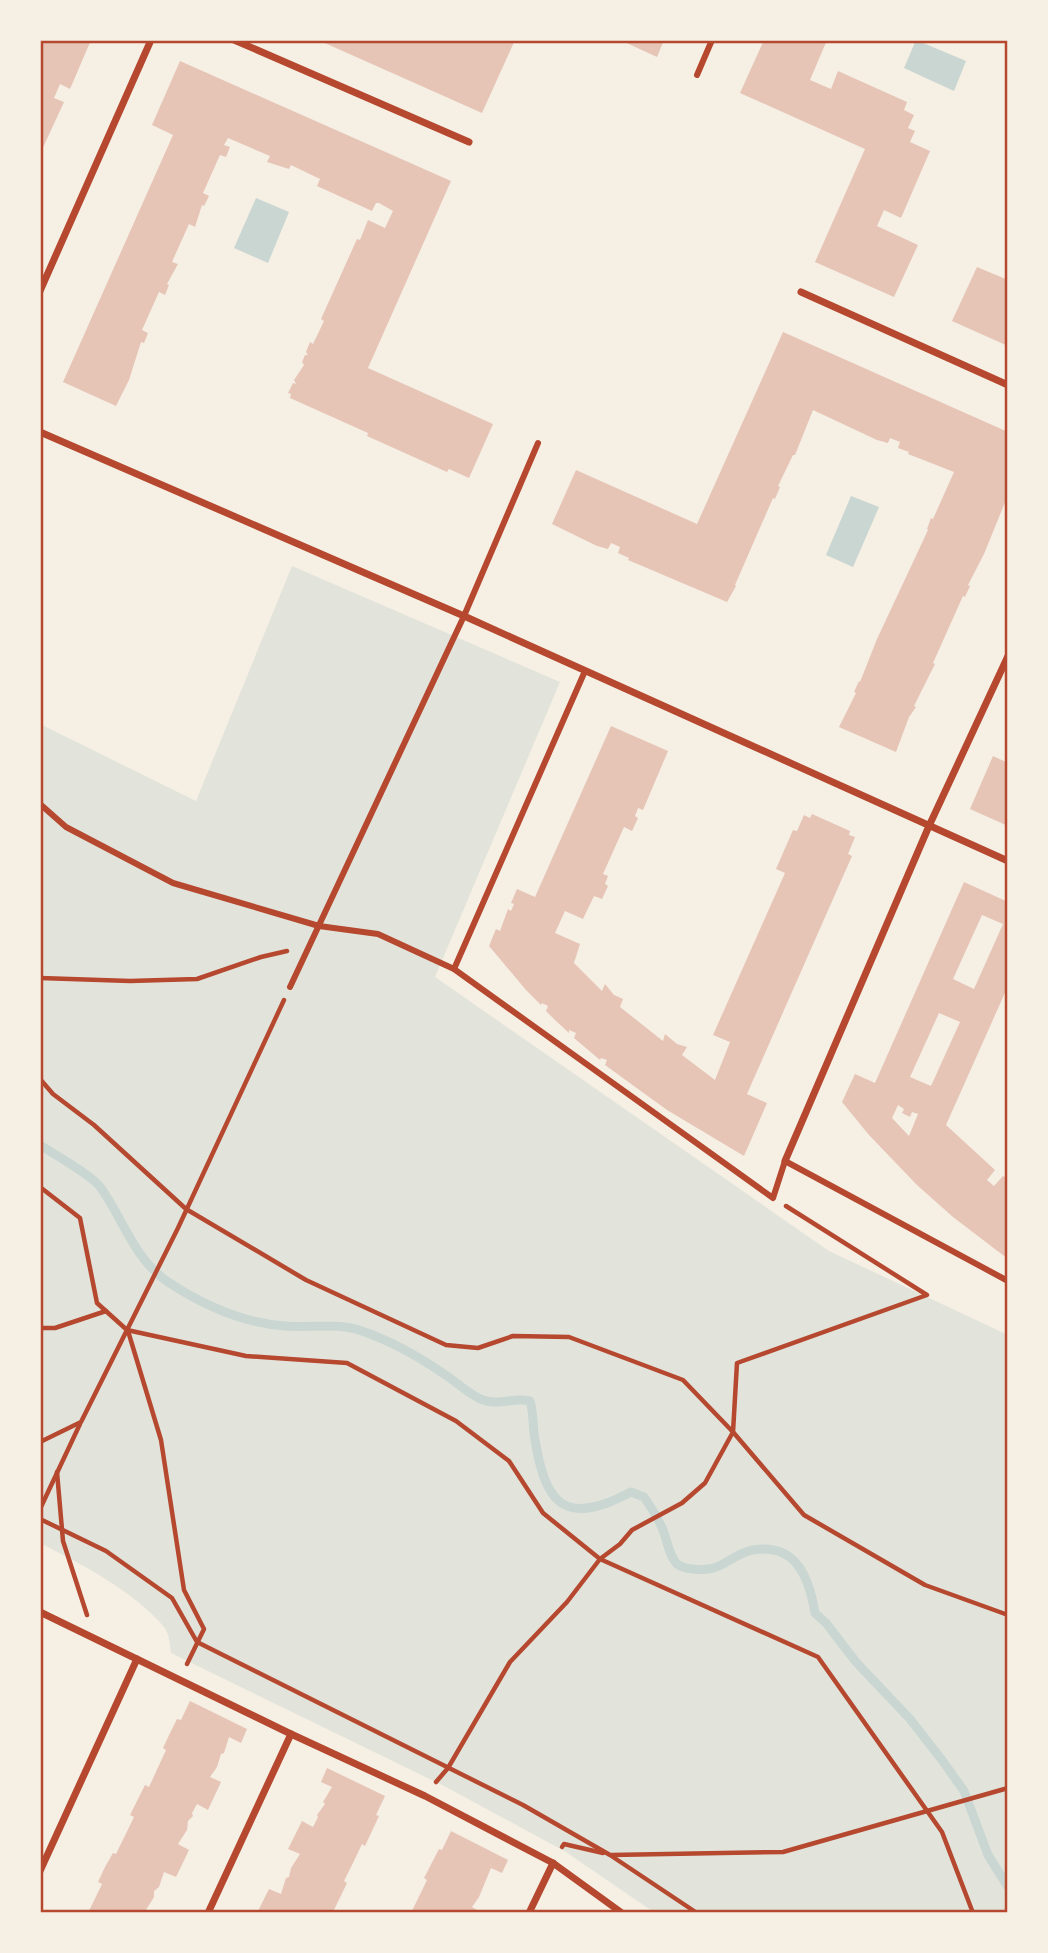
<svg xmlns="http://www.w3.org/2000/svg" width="1048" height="1953" font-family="'Public Sans',sans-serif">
  <rect width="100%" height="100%" fill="#f6efe4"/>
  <!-- green -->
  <path fill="#e2e4dc" d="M 292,566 L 560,682 L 435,977 L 829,1251 L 1008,1335 L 1008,1913 L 655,1913 L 566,1852 L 446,1787 L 171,1653 C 170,1645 169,1633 164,1627 C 134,1591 81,1564 40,1543 L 40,724 L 196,801 Z"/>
  <!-- water -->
  <g fill="#c9d6d2">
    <polygon points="916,40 966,61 954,91 904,68"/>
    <polygon points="256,198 289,212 268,263 234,248"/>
    <polygon points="851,496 879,507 853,567 826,555"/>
  </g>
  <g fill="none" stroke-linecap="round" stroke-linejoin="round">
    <!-- stream -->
    <path stroke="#c9d6d2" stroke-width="9" d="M 40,1145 C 55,1155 92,1175 101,1188 C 123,1219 134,1259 168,1282 C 203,1305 242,1323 285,1326 C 310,1328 336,1323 359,1330 C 389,1340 418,1356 444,1374 C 457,1382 469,1395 483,1400 C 499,1406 515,1397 530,1401 C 533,1411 533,1422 534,1433 C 544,1502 562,1529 631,1492 L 644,1497 C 651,1507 658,1518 663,1530 C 667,1540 669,1556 677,1564 C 686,1571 709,1571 719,1566 C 730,1561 740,1552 753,1550 C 796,1543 809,1577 815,1613 L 826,1623 L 856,1662 L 910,1719 L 942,1760 L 964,1791 L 988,1855 L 1008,1887"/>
  </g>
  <!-- building -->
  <g fill="#e6c5b7" fill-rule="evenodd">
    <polygon points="40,40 91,40 70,89 60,84 54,98 64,102 40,154"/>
    <polygon points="318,40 515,40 482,113"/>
    <polygon points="620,40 664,40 657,57"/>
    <polygon points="764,40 827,40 810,80 831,89 838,71 907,102 904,110 914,115 908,128 915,131 910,142 930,151 901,218 884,210 877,226 918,245 894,297 815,262 865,149 740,93"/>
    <polygon points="180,61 451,181 368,368 493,424 469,478 449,469 447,472 367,436 368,433 290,398 291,394 288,393 293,383 296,384 294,380 304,365 302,362 305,355 308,355 306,352 310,342 313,344 324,321 321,319 357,239 360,240 368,220 385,228 393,211 379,203 376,203 372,211 317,186 320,179 291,165 289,169 267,162 270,156 228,138 224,145 230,147 226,157 220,155 203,193 209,196 204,206 202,205 195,227 189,224 172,262 178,264 167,284 169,285 165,295 159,292 142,330 148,333 144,343 141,342 129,380 116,406 63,382 173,135 152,125"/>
    <polygon points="977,267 1008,280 1008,346 952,321"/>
    <polygon points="783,332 1008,432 1008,495 984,554 968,585 970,586 965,597 963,596 933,663 935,664 914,706 916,707 909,717 896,752 839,727 856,693 854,692 859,681 860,682 877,639 928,530 927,529 931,518 933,519 954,472 908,454 909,452 898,448 900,442 890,438 888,443 877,440 813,410 795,455 793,455 778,486 780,487 775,499 773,498 735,585 736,586 727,602 628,560 629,558 618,553 620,547 611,543 608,549 597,546 552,524 576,470 697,524"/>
    <polygon points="611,726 668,751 643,810 638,808 635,816 638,818 632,831 624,827 603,874 608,876 605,884 608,886 602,899 594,896 583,919 565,911 555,933 580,944 574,963 602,991 605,984 614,995 623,999 620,1007 663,1041 665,1034 677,1044 687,1047 682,1055 715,1080 730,1042 713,1035 785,873 776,869 793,830 797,831 804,815 810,818 812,814 850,831 849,835 855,837 848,854 852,856 747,1094 767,1103 744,1156 667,1110 605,1065 607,1060 601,1058 600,1060 574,1038 576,1033 569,1030 569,1033 555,1020 546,1011 548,1006 542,1003 541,1005 526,990 489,946 496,929 500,931 508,909 511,911 514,904 511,903 517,889 535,897"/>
    <polygon points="993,756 1008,763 1008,826 970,809"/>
    <path d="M 964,882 L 1008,902 L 1008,986 L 946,1125 L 995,1170 L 987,1180 L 994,1186 L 1003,1176 L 1008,1179 L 1008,1259 L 953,1217 L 917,1185 L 869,1135 L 842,1102 L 855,1074 L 875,1083 ZM 982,915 L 1003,924 L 974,989 L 953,979 ZM 939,1013 L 960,1022 L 931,1086 L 910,1077 ZM 898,1105 L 904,1109 L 902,1113 L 910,1117 L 912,1112 L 918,1114 L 909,1136 L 892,1118 Z"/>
    <polygon points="190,1701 247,1729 241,1743 229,1737 224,1753 221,1754 217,1767 210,1777 221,1782 208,1810 197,1804 192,1813 193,1816 188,1821 187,1830 178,1844 189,1850 176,1877 164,1872 159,1887 154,1891 154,1897 144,1913 88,1913 102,1884 98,1882 105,1867 113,1853 116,1854 134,1817 130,1815 145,1785 149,1787 166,1750 163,1748 170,1733 177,1719 181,1720"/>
    <polygon points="327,1768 385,1796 376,1815 379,1816 365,1846 362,1844 353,1863 344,1881 347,1883 333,1912 257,1913 269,1889 281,1894 286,1878 289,1877 291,1868 300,1854 288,1849 302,1821 313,1827 318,1817 317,1815 325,1804 323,1802 332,1787 321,1782"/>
    <polygon points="451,1831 508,1860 502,1873 491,1868 479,1897 472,1907 482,1913 411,1913 427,1880 424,1878 439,1849 442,1850"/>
  </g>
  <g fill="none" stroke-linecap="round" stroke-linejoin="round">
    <!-- path -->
    <g stroke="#b5482f" stroke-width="4.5">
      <polyline points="40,978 130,981 197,979 261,957 287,951"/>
      <polyline points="40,1079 53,1094 94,1125 186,1209 306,1280 446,1345 478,1348 513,1336 569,1337 683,1380 733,1432 804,1515 925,1585 1008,1615"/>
      <polyline points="40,1187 80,1218 97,1303 127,1330 246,1356 347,1363 456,1421 509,1461 543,1513 600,1559 818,1657 942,1832 973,1913"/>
      <polyline points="40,1328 55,1328 106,1311"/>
      <polyline points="128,1331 161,1440 184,1590 204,1629 187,1664"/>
      <polyline points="40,1442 81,1422 178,1228 284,1000"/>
      <polyline points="57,1472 63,1541 87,1615"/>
      <polyline points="40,1509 80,1424"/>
      <polyline points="40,1519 106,1551 172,1598 197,1642 523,1805 610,1855 697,1913"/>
      <polyline points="436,1782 448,1768 510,1662 567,1602 600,1559 620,1544 632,1530 682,1503 705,1483 733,1432 737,1363 927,1295 786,1206"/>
      <polyline points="562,1847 564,1844 603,1853"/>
      <polyline points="611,1855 783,1852 1008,1788"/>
    </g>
    <!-- pedestrian -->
    <g stroke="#b5482f" stroke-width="6">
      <polyline points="697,75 712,40"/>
      <polyline points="40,804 66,827 173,883 319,926 378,934 454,969 773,1198 785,1161 1008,1281"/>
      <polyline points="454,969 585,671"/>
      <polyline points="290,987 464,616 538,443"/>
    </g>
    <!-- minor -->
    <g stroke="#b5482f" stroke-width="7">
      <polyline points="234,40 469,142"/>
      <polyline points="40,291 151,40"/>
      <polyline points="801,292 1008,385"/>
      <polyline points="40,432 464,616 1008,861"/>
      <polyline points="785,1161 929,826 1008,656"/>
      <polyline points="40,1612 291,1734 425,1796 553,1863 622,1913"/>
      <polyline points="40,1871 137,1659"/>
      <polyline points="208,1913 291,1734"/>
      <polyline points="529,1913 553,1863"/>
    </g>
  </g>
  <!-- border -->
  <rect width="1048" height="1953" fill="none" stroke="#f6efe4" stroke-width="84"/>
  <rect x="42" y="42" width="964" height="1869" fill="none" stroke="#b5482f" stroke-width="2.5"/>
</svg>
